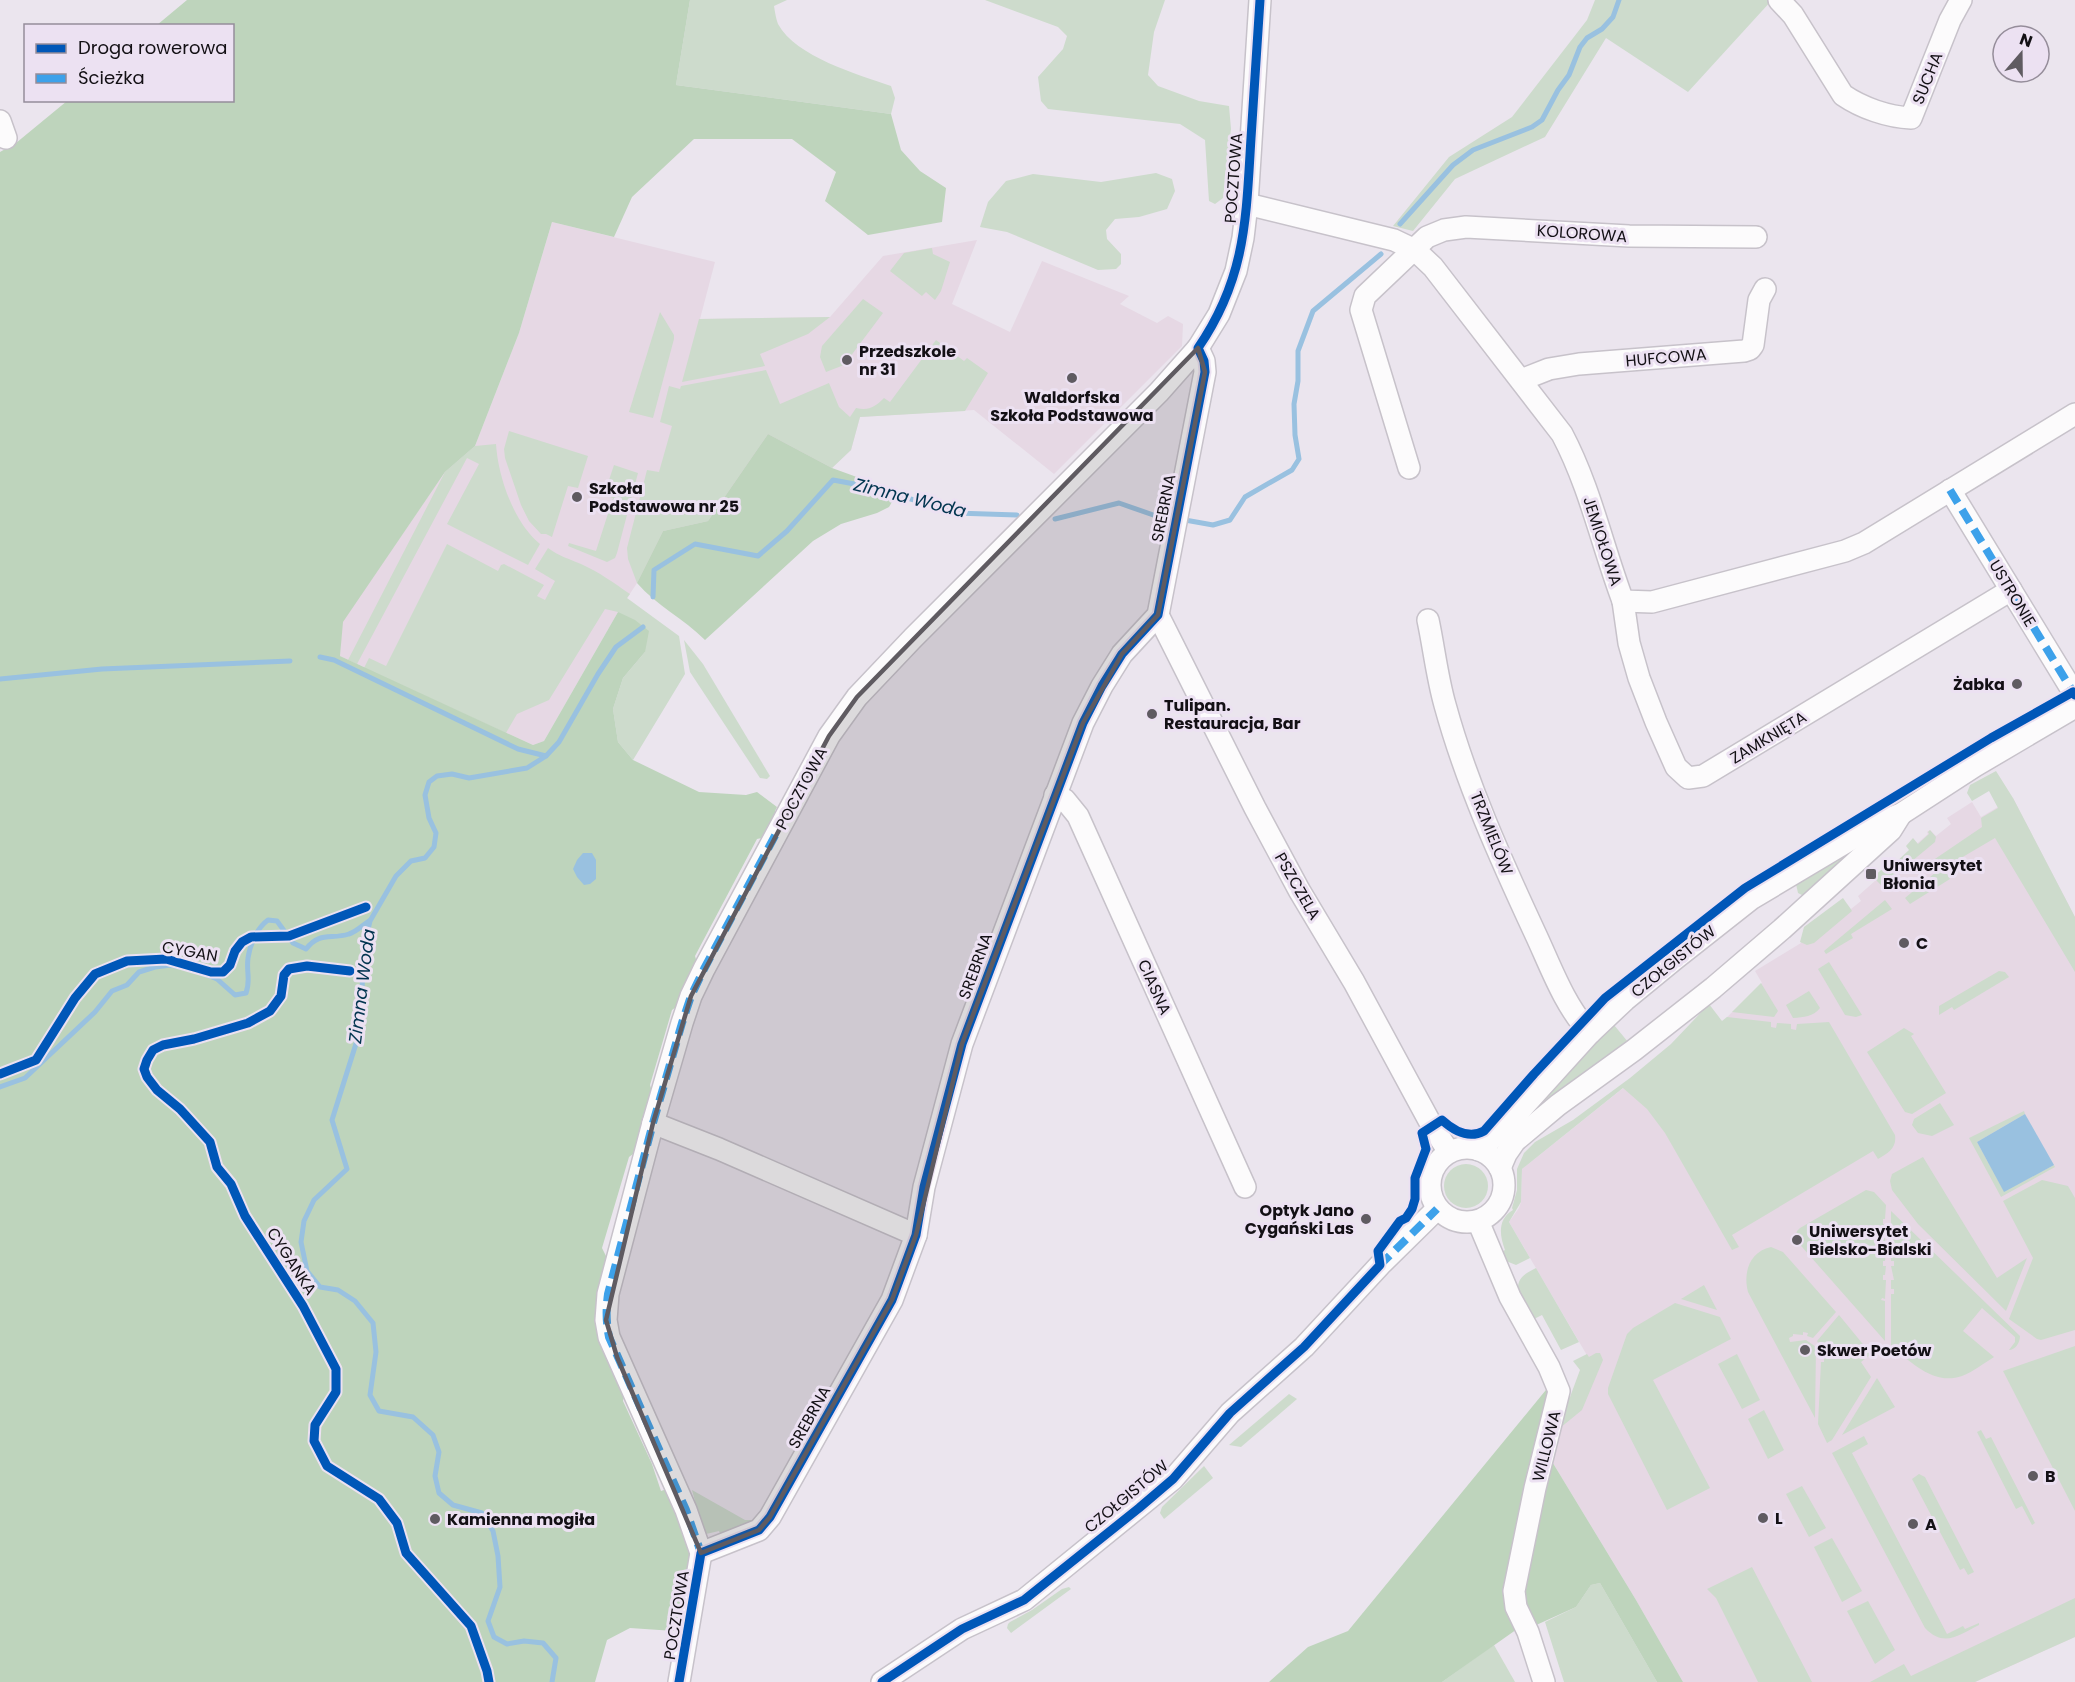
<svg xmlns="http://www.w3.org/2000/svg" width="2075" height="1682" font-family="Poppins,sans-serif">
  <rect width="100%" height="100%" fill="#ebe5ee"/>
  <!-- education -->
  <g fill="#e6d8e4">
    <polygon points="552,222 715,262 700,319 830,317 883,256 977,240 952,304 1010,332 1042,261 1129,296 1120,304 1157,323 1168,316 1183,324 1182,346 1054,474 974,410 860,417 851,450 832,468 708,521 663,531 637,583 618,612 544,741 533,745 340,656 342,622 445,472 475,446 519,333"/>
    <polygon points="2013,798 2075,917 2075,1637 1975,1682 1683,1682 1636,1600 1548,1455 1588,1357 1509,1222 1519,1208 1521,1202 1522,1169 1672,1049 1723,1021 1762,983 1755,971 1801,943 1802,940 1847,904 1851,909 1861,901 1858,896 1928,834 1927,832 1930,830 1936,836 1951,824 1947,818 1972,802 1981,817"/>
  </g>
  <!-- green -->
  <g fill="#cddbcc">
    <path d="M 690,0 L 787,0 L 774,6 C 775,12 776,19 778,24 C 796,57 857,74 891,86 L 895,98 L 891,114 L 676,85 Z"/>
    <polygon points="985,0 1165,0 1154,32 1148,75 1158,86 1199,101 1229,106 1231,129 1223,198 1215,204 1209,201 1205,140 1180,124 1048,109 1041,101 1038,77 1063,49 1067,36 1058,27"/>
    <polygon points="1595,0 1772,0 1688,92 1606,38 1545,137 1455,179 1413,231 1393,226 1449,157 1512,117 1587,20"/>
    <polygon points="1156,173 1172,179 1175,191 1167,209 1139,217 1115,219 1106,230 1107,239 1121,254 1121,264 1116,269 1098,270 1007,232 980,227 988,202 1006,181 1033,174 1101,182"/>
    <polygon points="932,248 933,254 950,262 941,291 935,300 926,292 922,296 890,271 904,253"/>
    <polygon points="863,299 883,313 844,365 826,372 820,357 822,346"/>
    <polygon points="660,312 674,335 674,339 653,418 629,412"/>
    <polygon points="830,317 808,334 760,354 765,366 682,382 699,319"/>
    <path d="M 936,340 L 964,361 L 967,358 L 988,373 L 965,411 L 860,417 L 851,450 L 832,468 L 768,434 L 708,521 L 663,531 L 637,583 L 628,559 L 627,548 L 647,470 L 659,472 L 672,426 L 660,422 L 669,386 L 680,389 L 681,386 L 766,370 L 780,404 L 829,383 L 839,407 L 850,417 L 856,408 C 869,411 875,407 884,398 L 890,402 Z"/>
    <polygon points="509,431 588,456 578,488 568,486 552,537 546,534 541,534 529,521 521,505 505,458 504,449"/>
    <path d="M 496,444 C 498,477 514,523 540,544 L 528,565 L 447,524 L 479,464 L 467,458 L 357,664 L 348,660 L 445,472 L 475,446 Z"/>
    <polygon points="614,465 638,473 617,553 615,558 607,562 568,546 569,543 596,551 613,498 604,495"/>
    <path d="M 447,544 L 498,571 L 501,565 L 504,564 L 544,585 L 537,596 L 545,600 L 555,581 L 535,569 L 548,548 C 559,556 569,559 581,564 C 599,572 614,583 630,594 L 627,598 L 679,636 L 685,674 L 633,760 L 618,742 L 613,709 L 623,678 L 645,652 L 618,612 L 605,609 L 549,700 L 517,714 L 506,733 L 364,668 L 369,658 L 386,666 Z"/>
    <polygon points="684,640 703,664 770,776 767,779 760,778 690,672"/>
    <polygon points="1996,771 2013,798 2075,917 2075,972 1995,838 1944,868 1950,879 1910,904 1905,898 1936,872 1929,863 1982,827 1981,818 1998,808 1989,791 1972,801 1967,793 1970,785"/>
    <polygon points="1930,830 1936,837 1935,842 1882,886 1873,877 1887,865 1891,867 1909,850 1906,846 1913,838 1918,844 1929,834 1928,832"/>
    <polygon points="1843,855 1846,860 1804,896 1798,893 1796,884"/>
    <polygon points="1843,898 1852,911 1814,943 1807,945 1800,942 1804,927"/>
    <polygon points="1885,900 1892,909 1851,934 1853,938 1826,954 1824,951"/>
    <polygon points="1829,962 1862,1015 1856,1017 1845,1015 1818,969"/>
    <polygon points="1999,971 2005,972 2009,977 1954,1010 1952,1007 1939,1015 1939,1006"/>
    <polygon points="1761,983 1778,1011 1774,1017 1732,1012"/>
    <path d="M 1809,991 L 1820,1008 C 1813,1017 1804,1017 1793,1018 L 1786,1005 Z"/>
    <path d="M 1709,1004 L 1722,1021 L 1727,1017 L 1771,1022 L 1771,1027 L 1776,1028 L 1777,1023 L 1791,1024 L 1791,1029 L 1796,1030 L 1797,1024 L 1829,1022 L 1895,1135 C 1897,1148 1888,1153 1878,1159 L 1873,1151 L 1732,1235 L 1739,1247 L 1732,1250 L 1665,1133 L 1647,1109 L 1623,1088 L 1522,1169 L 1521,1202 L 1509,1222 L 1530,1258 L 1516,1265 L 1506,1261 L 1500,1253 L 1505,1250 C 1499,1234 1498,1219 1513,1210 L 1512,1208 L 1517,1190 L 1517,1169 L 1524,1153 L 1535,1142 L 1573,1120 L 1630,1078 L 1671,1044 Z"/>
    <polygon points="1611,1025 1614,1025 1628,1042 1532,1114 1530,1112"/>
    <polygon points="1904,1028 1914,1034 1911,1036 1946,1093 1912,1114 1905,1112 1867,1052"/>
    <polygon points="1940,1103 1954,1125 1932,1136 1918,1133 1912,1125 1914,1119"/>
    <polygon points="2024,1111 2025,1114 1977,1142 2004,1191 2054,1165 2055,1167 2001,1197 1969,1138"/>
    <polygon points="1923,1157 1997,1278 2027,1258 2006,1311 1918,1224 1892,1190 1890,1181 1892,1174"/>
    <circle cx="1466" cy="1186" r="22"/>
    <polygon points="2042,1180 2068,1186 2075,1198 2075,1330 2041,1340 2037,1339 2009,1319 2033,1258 2003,1201"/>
    <polygon points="1866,1190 1874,1192 1886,1205 1885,1219 1883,1219 1883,1224 1885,1225 1885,1232 1882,1233 1882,1238 1885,1238 1885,1247 1883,1247 1883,1252 1886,1252 1885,1261 1883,1261 1883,1266 1886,1266 1885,1275 1883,1275 1883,1280 1886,1280 1885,1299 1882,1298 1881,1300 1885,1301 1885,1341 1795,1239 1797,1231 1800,1228"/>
    <path d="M 1891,1211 L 2020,1336 C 2020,1343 2015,1350 2009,1350 L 2015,1342 L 2015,1337 L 1982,1308 L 1963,1331 L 1994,1357 C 1984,1363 1973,1372 1962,1376 C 1934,1386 1911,1362 1891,1346 L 1891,1294 L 1894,1294 L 1894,1289 L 1891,1289 L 1891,1280 L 1894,1280 L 1891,1266 L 1894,1266 L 1894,1261 L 1891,1261 L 1891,1252 L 1893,1252 L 1893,1247 L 1891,1246 L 1891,1238 L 1893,1238 L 1893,1233 L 1891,1233 Z"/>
    <path d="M 1771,1247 L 1783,1252 L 1836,1312 L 1813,1338 L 1807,1336 L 1808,1333 L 1803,1332 L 1803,1335 L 1793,1334 L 1793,1336 L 1789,1338 L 1790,1342 L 1806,1340 L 1816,1347 L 1815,1418 L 1748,1292 C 1743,1273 1749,1252 1771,1247 Z"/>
    <path d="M 1536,1268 L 1579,1342 L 1561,1350 L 1542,1315 L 1532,1320 L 1518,1291 C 1517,1277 1525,1274 1536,1268 Z"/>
    <polygon points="1704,1285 1717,1310 1681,1299"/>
    <polygon points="1675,1303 1720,1317 1731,1339 1653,1380 1710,1488 1667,1510 1608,1394 1608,1388 1627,1334 1633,1328"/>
    <polygon points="1839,1315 1871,1354 1861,1362 1871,1377 1832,1440 1827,1443 1818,1424 1821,1362 1824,1362 1824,1358 1821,1355 1824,1355 1824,1351 1821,1350 1821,1348 1823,1347 1821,1343 1819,1344 1817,1341"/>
    <polygon points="2075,1346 2075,1511 2003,1371"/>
    <polygon points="1596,1353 1600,1353 1603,1360 1582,1410 1560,1428 1564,1398 1570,1397 1580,1370 1573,1361 1587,1354 1589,1357"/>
    <polygon points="1737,1354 1760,1400 1742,1409 1718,1364"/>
    <polygon points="1877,1378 1895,1407 1842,1435"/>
    <polygon points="1289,1394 1297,1399 1241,1447 1229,1445"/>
    <polygon points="1764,1410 1784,1450 1768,1459 1748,1419"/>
    <polygon points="1981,1430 1986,1439 1991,1437 2035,1523 2032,1525 2022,1506 2016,1509 1977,1432"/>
    <path d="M 1864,1436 L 1868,1444 L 1852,1453 L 1947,1634 L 1963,1626 L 1965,1629 L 1979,1623 L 1979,1625 C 1959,1635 1944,1648 1925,1628 L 1832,1453 Z"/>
    <polygon points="1204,1466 1213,1478 1164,1519 1160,1513 1162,1507"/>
    <polygon points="1919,1474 1925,1477 1974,1572 1968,1575 1964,1568 1960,1570 1912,1479"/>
    <polygon points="1802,1486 1826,1528 1809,1537 1786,1494"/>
    <polygon points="692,1490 745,1520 759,1520 721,1536 719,1531 706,1534 703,1531"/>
    <polygon points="1832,1538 1862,1591 1842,1602 1814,1547"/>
    <polygon points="1752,1567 1812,1682 1758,1682 1716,1598 1707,1589"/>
    <polygon points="1600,1583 1657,1682 1564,1682 1545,1622 1576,1607 1591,1585"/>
    <polygon points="1069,1587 1071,1589 1011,1633 1007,1628 1008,1624 1010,1622 1032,1610 1062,1589"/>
    <polygon points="2075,1598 2075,1637 1975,1682 1870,1682 1904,1664 1911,1676"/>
    <polygon points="1868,1601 1895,1650 1875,1664 1847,1611"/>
    <polygon points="1494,1645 1515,1682 1442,1682 1488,1649"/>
  </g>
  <!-- forest -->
  <g fill="#bed4bc">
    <path d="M 187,0 L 690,0 L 676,85 L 891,114 L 901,150 L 920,171 L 946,188 L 942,222 L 868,235 L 825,201 L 836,172 L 792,139 L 694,139 L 632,197 L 614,237 L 552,222 L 519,333 L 475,446 L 445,472 L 343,622 L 340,656 L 533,745 L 544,741 L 618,612 L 635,620 L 649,631 L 645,652 L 623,678 L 613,709 L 618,742 L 633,760 L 699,792 L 746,795 L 757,792 L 777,807 L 775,811 L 780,814 L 766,837 L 757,839 L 695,956 L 698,966 L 683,1002 L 672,1010 L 650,1085 L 654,1098 L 640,1149 L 629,1157 L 602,1248 L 609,1262 L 625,1389 L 623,1401 L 652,1464 L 661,1491 L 670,1488 C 677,1509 687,1531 689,1552 C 691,1580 682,1606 674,1631 L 630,1628 L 607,1640 L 595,1682 L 0,1682 L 0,152 L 16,143 L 67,101 L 232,100 L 232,26 L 157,25 Z"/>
    <path d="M 768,434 L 832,468 L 887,488 L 892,502 L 889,507 L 877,513 L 841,524 L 813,541 L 705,640 C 684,619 656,605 637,583 L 663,531 L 708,521 Z"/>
    <polygon points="1550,1385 1520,1627 1442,1682 1269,1682 1308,1647 1348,1631"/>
    <polygon points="1548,1455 1636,1600 1683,1682 1657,1682 1600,1583 1591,1585 1576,1607 1534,1626 1519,1592"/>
  </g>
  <!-- water -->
  <g fill="#99c1e0">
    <polygon points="583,853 592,853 596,860 596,879 590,884 584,885 577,877 573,869 577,860"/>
    <polygon points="2025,1114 2054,1165 2004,1192 1977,1142"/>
  </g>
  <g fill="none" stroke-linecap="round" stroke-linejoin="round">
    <!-- stream -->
    <g stroke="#99c1e0" stroke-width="5">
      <polyline points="1400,224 1453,165 1473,150 1532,127 1542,120 1558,90 1569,75 1580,47 1587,38 1602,29 1613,17 1619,0"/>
      <polyline points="1055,519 1119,503 1159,517"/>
      <polyline points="1185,520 1213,525 1230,520 1245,497 1292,470 1299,459 1295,435 1294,404 1298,381 1298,351 1313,311 1381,254"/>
      <polyline points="653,597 654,570 695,544 758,556 787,531 833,480 876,488 955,513 1017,515"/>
      <polyline points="320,657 334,660 518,749 546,756"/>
      <polyline points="0,679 102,669 290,661"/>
      <path d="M 0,1087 L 25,1078 L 95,1012 L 112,991 L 127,985 L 139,972 L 155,967 L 171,965 L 195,970 L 217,979 L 235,995 L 246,993 C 251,980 246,972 248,958 C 250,944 257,928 268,920 L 277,921 L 293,943 L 306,949 C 320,931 331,940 349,934 C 356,932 363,925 369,921"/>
      <polyline points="552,1682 556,1658 543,1643 524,1641 507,1644 494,1637 488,1621 500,1587 498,1556 493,1531 482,1513 453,1505 439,1493 435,1476 439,1452 433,1435 413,1417 379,1411 370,1395 376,1352 373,1323 355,1301 338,1290 320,1287 307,1271 301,1242 304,1221 314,1200 347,1169 332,1120 360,1031 364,948 370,921 396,876 411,861 425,858 434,847 436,833 429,818 425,795 429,782 437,776 452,774 469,778 527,768 546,756 559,742 598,674 616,647 643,627"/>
    </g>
    <!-- minor casing -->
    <g stroke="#c7c2ca" stroke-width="24">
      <g id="minor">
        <path d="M 1779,0 L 1793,15 L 1843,95 C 1862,108 1888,117 1911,118 L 1950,20 L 1961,0"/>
        <polyline points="0,121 6,138"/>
        <path d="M 1247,204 L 1394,240 L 1415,250 L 1433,267 L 1562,434 C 1590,487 1602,545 1623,601 L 1652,602 L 1845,551 L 1864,543 L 2075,414"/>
        <polyline points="1521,380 1549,369 1579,364 1744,351 1750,349 1753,345 1759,300 1765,289"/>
        <polyline points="1409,468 1361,310 1365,296 1427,237 1444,230 1466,227 1629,236 1756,237"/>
        <polyline points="1950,490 2075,695"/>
        <polyline points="1623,601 1629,643 1639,678 1656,722 1676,767 1688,778 1703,776 2011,590"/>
        <polyline points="1158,615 1255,808 1299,890 1354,982 1432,1126 1449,1152"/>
        <path d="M 1428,620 C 1434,648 1437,677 1445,705 C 1466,782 1501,860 1535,933 C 1551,967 1564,1005 1590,1033"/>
        <polyline points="1055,795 1065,800 1078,816 1245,1187"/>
        <polyline points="653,1123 719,1149 916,1235"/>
        <circle cx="1467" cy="1185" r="37"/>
        <polyline points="1479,1150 1502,1130 1590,1033 1625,1000 1675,959 1751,899 1880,822 1901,814 1975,766 2075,707"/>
        <polyline points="1500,1168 1506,1154 1515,1141 1558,1105 1634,1050 1713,988 1782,929 1891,830 1901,814"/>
        <polyline points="1478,1221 1510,1297 1549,1367 1559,1391 1535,1488 1514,1591 1516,1607 1528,1632 1544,1682"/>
        <polyline points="701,1553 759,1530 770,1517 892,1300 916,1235 924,1187 962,1044 1083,723 1102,686 1122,654 1158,615 1205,372 1204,361 1198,348"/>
        <polyline points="679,1682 701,1553 686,1510 609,1337 606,1320 608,1294 653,1123 682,1023 691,996 704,969 829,736 857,697 913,638 1159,392 1198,348 1219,314 1236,271 1243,238 1247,204 1260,0"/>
        <polyline points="882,1682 962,1629 1024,1600 1173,1479 1230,1413 1304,1347 1380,1265 1437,1209"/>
      </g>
    </g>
    <!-- minor -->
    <use href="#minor" stroke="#fcfbfc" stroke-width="21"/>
    <!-- quiet -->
    <g stroke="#3da1ea" stroke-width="8" stroke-dasharray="15 8" stroke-linecap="butt">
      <polyline points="1950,490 2073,692"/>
      <polyline points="1379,1266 1437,1209"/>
      <path d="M 700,1558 L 701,1553 L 686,1510 L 609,1337 C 606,1322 606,1309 608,1294 L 653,1123 L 682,1023 L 691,996 L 704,969 L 787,813"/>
    </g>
    <!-- cycleway casing -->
    <g stroke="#ece1f2" stroke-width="13">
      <g id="cycleway">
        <polyline points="350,971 307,966 289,969 284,975 281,996 270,1011 248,1023 194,1039 163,1045 153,1050 147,1060 144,1069 147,1077 157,1090 180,1109 210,1142 217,1167 231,1184 245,1216 303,1306 336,1369 336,1392 315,1425 314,1441 327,1466 379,1499 397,1523 406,1553 471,1626 487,1671 489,1682"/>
        <polyline points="0,1074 36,1060 75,998 95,974 127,961 166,959 211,972 223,972 230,965 235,951 242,942 251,937 289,936 366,907"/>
        <path d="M 679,1682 L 701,1553 L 759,1530 L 770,1517 L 892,1300 L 916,1235 L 924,1187 L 962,1044 L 1083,723 L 1102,686 L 1122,654 L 1158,615 L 1205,372 L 1204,361 L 1198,348 C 1246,278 1246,219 1251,138 C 1254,92 1257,46 1260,0"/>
        <path d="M 882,1682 L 962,1629 L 1024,1600 L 1139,1508 L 1173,1479 L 1230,1413 L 1304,1347 L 1380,1265 L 1378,1251 L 1400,1221 L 1406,1218 L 1412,1209 L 1415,1199 L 1415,1178 L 1426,1149 L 1422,1133 L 1442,1120 C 1454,1131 1469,1139 1484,1131 L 1534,1074 L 1605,998 L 1745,888 L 1991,738 L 2073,692 L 2075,695"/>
      </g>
    </g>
    <!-- cycleway -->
    <use href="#cycleway" stroke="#0057b8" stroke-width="9"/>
  </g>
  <!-- marked area -->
  <path fill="#5f5b61" fill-opacity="0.2" stroke="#5f5b61" stroke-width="4.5" stroke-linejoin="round" d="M 1198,348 L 1205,372 L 1158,615 L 1122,654 L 1083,723 L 962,1044 L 916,1235 L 892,1300 L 770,1517 L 759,1530 L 701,1553 L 617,1357 L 606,1320 L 653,1123 L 691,996 L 829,736 L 857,697 Z"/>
  <!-- markers -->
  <g fill="#5f5b61" stroke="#ece1f2" stroke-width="2">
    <circle cx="847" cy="360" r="6"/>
    <circle cx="1072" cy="378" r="6"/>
    <circle cx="577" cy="497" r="6"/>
    <circle cx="2017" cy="684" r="6"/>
    <circle cx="1152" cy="714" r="6"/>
    <rect x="1865" y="868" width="12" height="12" rx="3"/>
    <circle cx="1904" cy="943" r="6"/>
    <circle cx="1366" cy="1219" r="6"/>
    <circle cx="1797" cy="1240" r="6"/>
    <circle cx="1805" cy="1350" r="6"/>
    <circle cx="2033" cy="1476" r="6"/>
    <circle cx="1763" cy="1518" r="6"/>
    <circle cx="435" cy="1519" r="6"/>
    <circle cx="1913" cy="1524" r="6"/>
  </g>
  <g text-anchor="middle" stroke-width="6" stroke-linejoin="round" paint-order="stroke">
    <!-- street labels -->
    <g font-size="16" fill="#131015" stroke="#ece1f2">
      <text transform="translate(1927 78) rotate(-68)" y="6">SUCHA</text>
      <text transform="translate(1233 178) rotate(-86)" y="6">POCZTOWA</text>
      <text transform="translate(1582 233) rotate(4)" y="6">KOLOROWA</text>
      <text transform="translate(1666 357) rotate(-5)" y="6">HUFCOWA</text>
      <text transform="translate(1163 508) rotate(-79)" y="6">SREBRNA</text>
      <text transform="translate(1603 541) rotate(72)" y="6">JEMIOŁOWA</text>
      <text transform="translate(2013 593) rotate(59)" y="6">USTRONIE</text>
      <text transform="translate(1768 737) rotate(-31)" y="6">ZAMKNIĘTA</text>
      <text transform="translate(801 788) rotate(-62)" y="6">POCZTOWA</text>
      <text transform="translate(1492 833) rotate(68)" y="6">TRZMIELÓW</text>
      <text transform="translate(1298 886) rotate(60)" y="6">PSZCZELA</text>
      <text transform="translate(190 951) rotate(10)" y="6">CYGAN</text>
      <text transform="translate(1673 961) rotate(-39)" y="6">CZOŁGISTÓW</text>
      <text transform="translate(975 966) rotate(-70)" y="6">SREBRNA</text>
      <text transform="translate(1155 987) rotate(66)" y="6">CIASNA</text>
      <text transform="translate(292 1261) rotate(57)" y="6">CYGANKA</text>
      <text transform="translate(809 1417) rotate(-61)" y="6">SREBRNA</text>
      <text transform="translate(1546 1446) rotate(-76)" y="6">WILLOWA</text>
      <text transform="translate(1126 1496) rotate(-40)" y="6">CZOŁGISTÓW</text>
      <text transform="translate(676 1615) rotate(-81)" y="6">POCZTOWA</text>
    </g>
    <!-- poi labels -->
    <g font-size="16" font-weight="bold" fill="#131015" stroke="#ece1f2" text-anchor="start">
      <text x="859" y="357">Przedszkole<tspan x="859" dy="18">nr 31</tspan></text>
      <text x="1072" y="403" text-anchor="middle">Waldorfska<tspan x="1072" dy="18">Szkoła Podstawowa</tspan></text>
      <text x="589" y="494">Szkoła<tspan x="589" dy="18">Podstawowa nr 25</tspan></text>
      <text x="2005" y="690" text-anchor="end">Żabka</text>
      <text x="1164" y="711">Tulipan.<tspan x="1164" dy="18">Restauracja, Bar</tspan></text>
      <text x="1883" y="871">Uniwersytet<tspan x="1883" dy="18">Błonia</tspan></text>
      <text x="1916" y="949">C</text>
      <text x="1354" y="1216" text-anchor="end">Optyk Jano<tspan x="1354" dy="18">Cygański Las</tspan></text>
      <text x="1809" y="1237">Uniwersytet<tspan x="1809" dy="18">Bielsko-Bialski</tspan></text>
      <text x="1817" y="1356">Skwer Poetów</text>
      <text x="2045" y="1482">B</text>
      <text x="1775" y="1524">L</text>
      <text x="447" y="1525">Kamienna mogiła</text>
      <text x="1925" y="1530">A</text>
    </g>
    <!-- water labels -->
    <g font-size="18" font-style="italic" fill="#023550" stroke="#ece1f2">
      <text transform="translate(910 498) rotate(14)" y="6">Zimna Woda</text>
      <text transform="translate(362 986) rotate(-83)" y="6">Zimna Woda</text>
    </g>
  </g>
  <!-- legend -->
  <rect x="24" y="24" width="210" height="78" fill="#ece1f2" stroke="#958d9a" stroke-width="1.5"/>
  <rect x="36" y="44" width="30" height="9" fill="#0057b8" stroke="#958d9a" stroke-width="1.5"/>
  <text x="78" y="54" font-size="18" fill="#131015">Droga rowerowa</text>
  <rect x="36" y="74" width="30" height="9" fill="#3da1ea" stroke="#958d9a" stroke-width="1.5"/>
  <text x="78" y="84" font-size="18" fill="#131015">Ścieżka</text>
  <!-- north arrow -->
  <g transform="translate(2021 54) rotate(20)"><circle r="28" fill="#ece1f2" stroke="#958d9a" stroke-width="1.5"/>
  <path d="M0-4.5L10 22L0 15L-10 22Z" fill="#5f5b61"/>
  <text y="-9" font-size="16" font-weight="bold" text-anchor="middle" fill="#131015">N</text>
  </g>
</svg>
